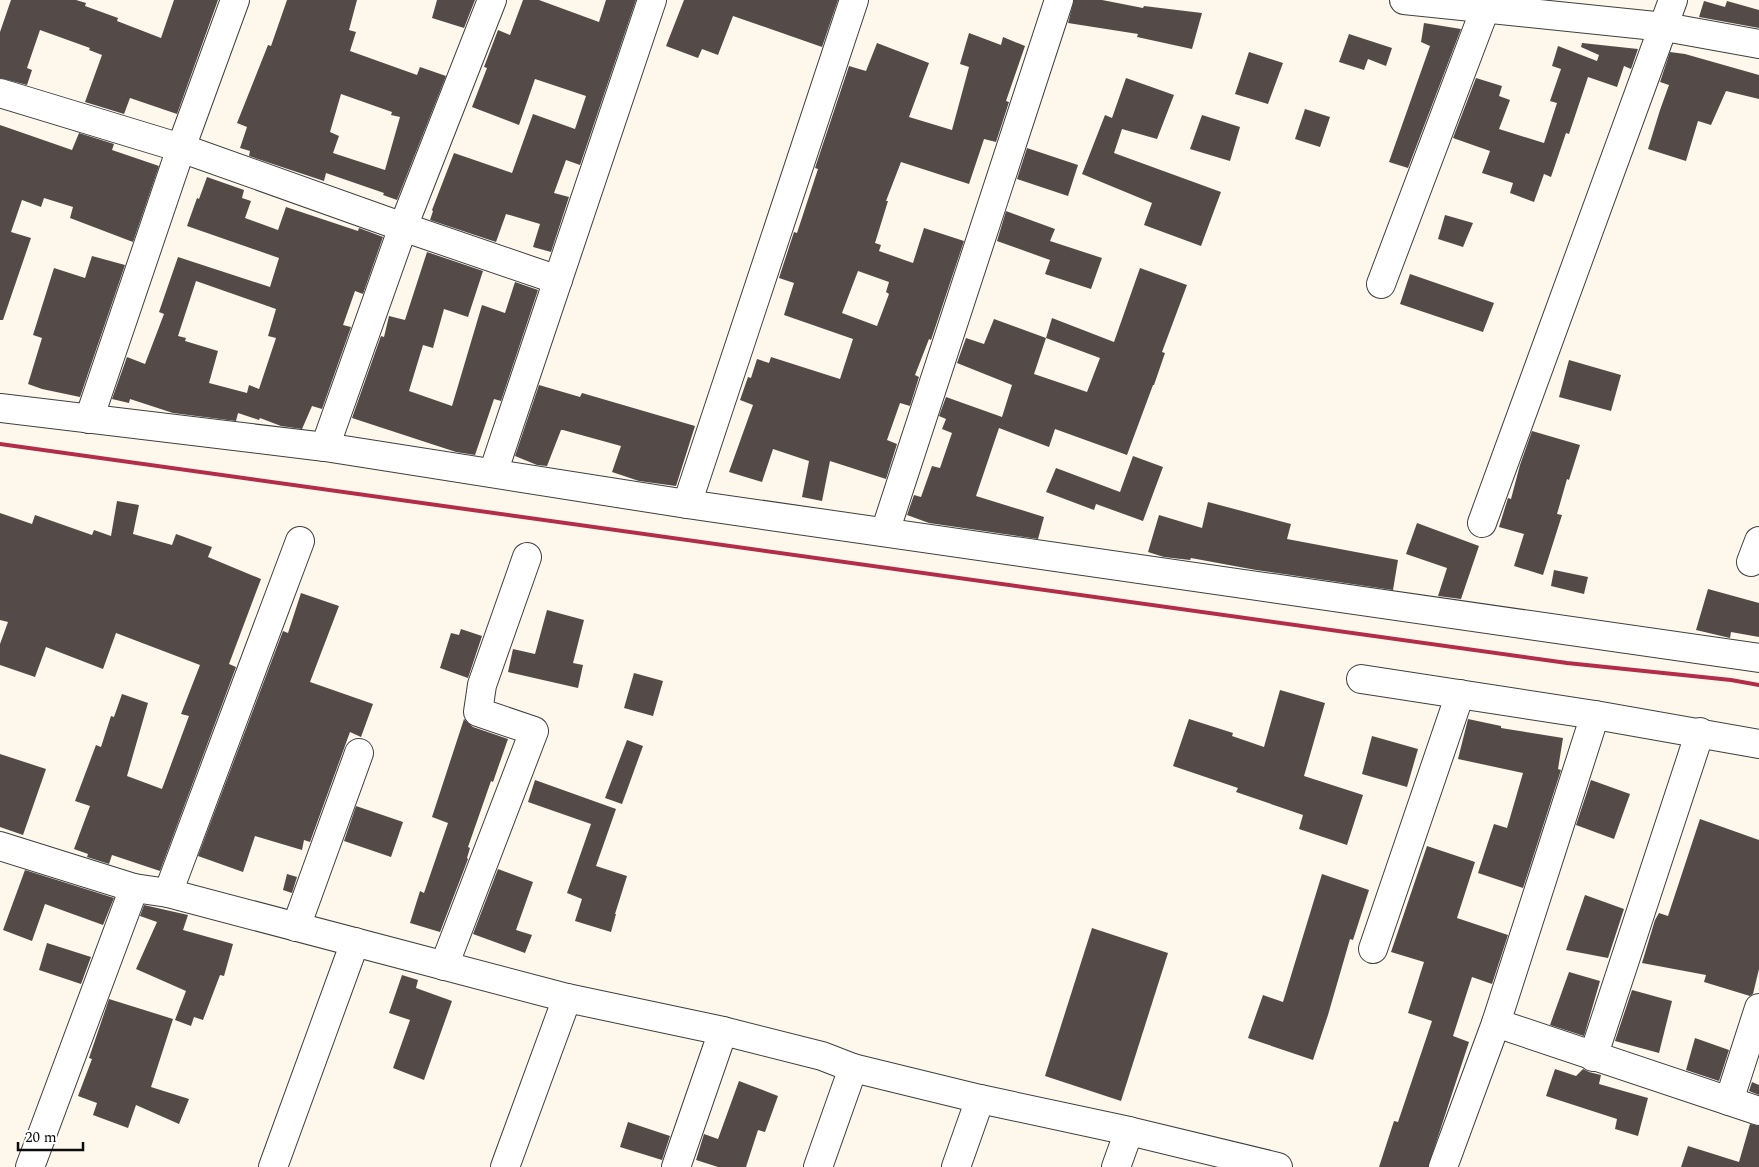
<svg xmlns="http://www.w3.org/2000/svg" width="1759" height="1167" font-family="Spectral,serif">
  <rect width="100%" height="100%" fill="#fef7eb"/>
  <!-- building -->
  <g fill="#544b49" fill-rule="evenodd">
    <polygon points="11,0 76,0 86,3 85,6 118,18 117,21 161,38 174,0 218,0 177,114 130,98 124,114 85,102 102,55 89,50 90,48 40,30 27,68 32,70 27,85 0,78 0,32"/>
    <path d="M 287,0 L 357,0 L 349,30 L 356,32 L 350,51 L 417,75 L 420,67 L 446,76 L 397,200 L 383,195 L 384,193 L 326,173 L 324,181 L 249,156 L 250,151 L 240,148 L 247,127 L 237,123 L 268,45 L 271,46 ZM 341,94 L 392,112 L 391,115 L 400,117 L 385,170 L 333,153 L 339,136 L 330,132 Z"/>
    <polygon points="437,0 475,0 464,28 432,18"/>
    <polygon points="523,0 539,0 599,22 606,0 636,0 580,165 566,160 554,193 569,197 551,252 533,247 540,224 506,214 496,242 430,220 433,211 432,210 454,153 512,173 533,114 575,129 586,96 535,79 519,125 472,107 487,68 484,67 498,30 510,35"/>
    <polygon points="684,0 838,0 822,47 733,16 718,55 702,49 698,58 666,46"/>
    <polygon points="1074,0 1102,0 1143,8 1144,6 1202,13 1192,49 1137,37 1138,34 1068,23"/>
    <polygon points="1704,1 1725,7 1727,1 1759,10 1759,28 1699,17"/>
    <polygon points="1424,23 1461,29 1408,168 1389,162 1430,46 1421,42"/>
    <path d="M 969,33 L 1001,45 L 1003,37 L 1025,46 L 1006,101 L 1009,102 L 996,142 L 984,139 L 969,184 L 901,162 L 886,201 L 888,201 L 875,243 L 881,245 L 879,251 L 913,263 L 924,228 L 964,241 L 931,340 L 929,339 L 915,375 L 919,377 L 910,406 L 900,403 L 887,440 L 897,444 L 886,479 L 830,461 L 822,501 L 802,497 L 809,461 L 773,449 L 762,482 L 729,472 L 753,405 L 740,400 L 748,377 L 751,378 L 757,359 L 769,363 L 771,357 L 840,379 L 853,339 L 784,315 L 794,283 L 779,278 L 794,232 L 797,233 L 818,169 L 815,168 L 849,66 L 866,71 L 877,43 L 929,63 L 909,117 L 952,130 L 969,67 L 960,64 ZM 858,271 L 889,282 L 886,292 L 889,294 L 877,326 L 842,313 Z"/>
    <polygon points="1349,34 1392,48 1386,66 1368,59 1364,70 1339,62"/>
    <polygon points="1582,43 1638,49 1631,69 1624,66 1617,87 1588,77 1569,134 1566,133 1551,177 1544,174 1534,202 1510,193 1513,183 1482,173 1490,151 1453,138 1476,78 1502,86 1499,96 1510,100 1499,129 1544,143 1557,103 1550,101 1561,69 1552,66 1558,46 1597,61 1599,55 1581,47"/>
    <polygon points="1249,52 1283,63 1268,104 1235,94"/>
    <polygon points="1670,52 1685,54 1759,75 1759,99 1726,91 1711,125 1698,121 1686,161 1648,149 1660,110 1669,85 1660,82"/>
    <polygon points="1126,78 1174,95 1157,139 1122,129 1114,153 1221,192 1201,246 1144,225 1152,203 1082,174 1105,115 1112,118"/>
    <polygon points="1305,109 1330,117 1320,147 1295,139"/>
    <polygon points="1202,115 1240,127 1230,161 1190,149"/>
    <polygon points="0,125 72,150 79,133 114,144 112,150 159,166 133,242 70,218 73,207 44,198 41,207 22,200 11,232 31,238 3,320 0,320"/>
    <polygon points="1027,148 1078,165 1068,196 1017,179"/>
    <path d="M 207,177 L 244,190 L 242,198 L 251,201 L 245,218 L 278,230 L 286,207 L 358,231 L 359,228 L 383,237 L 363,294 L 355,291 L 343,325 L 351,327 L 322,409 L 312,406 L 302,429 L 281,426 L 260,418 L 259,420 L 238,413 L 236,421 L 173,413 L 130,399 L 129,403 L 112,399 L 127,357 L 145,364 L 164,314 L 159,312 L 178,257 L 270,287 L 279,258 L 187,226 L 197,198 L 199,199 ZM 196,281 L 276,309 L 268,336 L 276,338 L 259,389 L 249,385 L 247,393 L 209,383 L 218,351 L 185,341 L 186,338 L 178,336 Z"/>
    <polygon points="1006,211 1055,229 1050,241 1102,258 1091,289 1045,274 1050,260 997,241"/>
    <polygon points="1445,215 1473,223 1463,247 1438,239"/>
    <polygon points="427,252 483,271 468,317 444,309 433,348 423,345 409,391 452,406 482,305 505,313 515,282 538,290 501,401 494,399 475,455 456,452 352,418 381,336 384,337 389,316 405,320"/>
    <polygon points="92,256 125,265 80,397 42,389 28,384 42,338 33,335 54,268 85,278"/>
    <path d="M 1140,268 L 1187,285 L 1162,352 L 1165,353 L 1154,385 L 1153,385 L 1127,455 L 1055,429 L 1049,447 L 999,428 L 976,496 L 1044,517 L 1038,539 L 929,523 L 907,515 L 914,495 L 921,497 L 932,466 L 940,468 L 952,433 L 942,429 L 946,419 L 939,416 L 946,397 L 1002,417 L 1012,385 L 957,363 L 966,338 L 984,344 L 994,319 L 1046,338 L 1052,318 L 1114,342 ZM 1046,338 L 1100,358 L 1087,392 L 1034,374 Z"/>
    <polygon points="1410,274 1494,303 1483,332 1400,304"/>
    <polygon points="1569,360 1621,375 1611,411 1559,397"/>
    <polygon points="539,385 580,397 582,393 695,426 676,486 639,481 612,472 621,446 563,430 561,430 547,466 537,465 515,456"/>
    <polygon points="1532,431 1580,445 1569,480 1567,479 1557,514 1562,515 1543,575 1514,566 1524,534 1499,527 1508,498 1511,499 1520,465"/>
    <polygon points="1133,456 1163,467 1143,521 1096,504 1094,510 1046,492 1056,468 1120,492"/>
    <polygon points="117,501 139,505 133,534 172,545 176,534 212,547 208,557 261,579 229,664 236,667 160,871 112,855 109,864 87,857 88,854 74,849 90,806 75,801 96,745 101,747 111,716 114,717 122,694 148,703 127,776 162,789 189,716 181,714 200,665 116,633 103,669 46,647 35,677 0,665 0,644 8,622 0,620 0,513 32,524 35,515 92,535 94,530 111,536"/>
    <polygon points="1208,502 1291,524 1287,539 1398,560 1393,590 1256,570 1191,558 1190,560 1164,557 1148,552 1159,515 1202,528"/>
    <polygon points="1417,523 1479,546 1461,599 1438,596 1447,568 1406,554"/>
    <polygon points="1554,570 1588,577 1584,594 1551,586"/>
    <polygon points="1708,589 1759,603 1759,637 1731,632 1730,638 1696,630"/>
    <polygon points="301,593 339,606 310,682 373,704 361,737 350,732 310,842 304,840 302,850 255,836 243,872 198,856 283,631 288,633"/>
    <polygon points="547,610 584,620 573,663 583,665 578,688 508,672 513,649 535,654"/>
    <polygon points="461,629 482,636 468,678 440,668 451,633 459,635"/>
    <polygon points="634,673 663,681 653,716 624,708"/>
    <polygon points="1280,690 1325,703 1304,776 1363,795 1347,845 1299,829 1303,815 1236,792 1238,788 1173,766 1189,719 1233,733 1232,736 1264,747"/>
    <polygon points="464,719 473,727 508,739 493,782 491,781 468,847 470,848 467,858 468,859 440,932 410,923 420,891 424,893 448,823 432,817"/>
    <polygon points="1468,719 1501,726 1501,728 1563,738 1558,769 1561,770 1523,888 1478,873 1494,824 1507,828 1523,773 1458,759"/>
    <polygon points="1372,736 1418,749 1407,787 1362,774"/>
    <polygon points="627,740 643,746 622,804 605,798"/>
    <polygon points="0,754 46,769 23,835 0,827"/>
    <polygon points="535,780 616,809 596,866 627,876 615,914 616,914 611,932 575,921 582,899 567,893 591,824 528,802"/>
    <polygon points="1591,780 1630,794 1614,839 1576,825"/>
    <polygon points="356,806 403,822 391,857 344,841"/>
    <polygon points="1700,819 1759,840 1759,969 1753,994 1750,996 1704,982 1706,975 1642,963 1655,920 1659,913 1668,916"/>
    <polygon points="1427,846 1475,862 1457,918 1508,935 1492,984 1472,977 1453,1036 1469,1042 1428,1167 1379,1167 1394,1121 1398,1122 1432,1021 1408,1013 1424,962 1391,952"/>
    <polygon points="498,869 533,882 516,930 532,935 525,953 473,934"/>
    <polygon points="25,870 114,898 103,925 45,904 32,941 3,930"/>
    <polygon points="287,874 297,877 292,893 283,890"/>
    <polygon points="1322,874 1369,890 1353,940 1350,939 1328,1015 1313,1060 1248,1038 1263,995 1283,1002"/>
    <polygon points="1585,895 1624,909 1608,958 1566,950"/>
    <polygon points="144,905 188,915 183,930 233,944 224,976 220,975 203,1020 194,1017 191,1026 175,1020 186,991 136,969 157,922 140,916"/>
    <polygon points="1092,928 1168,953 1121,1101 1045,1076"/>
    <polygon points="47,943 91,957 81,984 39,970"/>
    <polygon points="1569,972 1600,981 1584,1036 1550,1025"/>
    <polygon points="402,975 418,980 416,988 452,1001 424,1080 393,1068 410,1020 389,1013"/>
    <polygon points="1632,990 1672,1001 1659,1053 1615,1041"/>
    <polygon points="109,999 173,1019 151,1087 189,1099 179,1124 136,1105 128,1128 93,1115 97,1103 78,1096 92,1059 89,1058"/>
    <polygon points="1695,1038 1729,1050 1719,1081 1686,1070"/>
    <polygon points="1583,1069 1589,1072 1601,1075 1599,1084 1648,1098 1638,1136 1615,1129 1617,1119 1546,1096 1555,1069 1576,1076"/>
    <polygon points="739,1081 778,1096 765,1132 758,1130 746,1167 718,1167 696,1160 704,1134 718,1139"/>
    <polygon points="1752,1082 1759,1085 1759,1095 1749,1091"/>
    <polygon points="628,1122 670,1136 662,1160 620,1147"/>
    <polygon points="1750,1124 1759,1126 1759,1167 1681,1167 1688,1146 1739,1162"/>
  </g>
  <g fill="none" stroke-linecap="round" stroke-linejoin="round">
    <!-- minor casing -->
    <g stroke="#3f3f3f" stroke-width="30">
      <g id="minor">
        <polyline points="1404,0 1665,27 1759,44"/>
        <polyline points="0,93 181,148 403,227 558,280"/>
        <polyline points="1381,284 1485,9"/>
        <polyline points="0,408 325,447 687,504 1759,658"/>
        <polyline points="89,419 181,148 235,0"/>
        <polyline points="325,447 403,227 492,0"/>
        <polyline points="493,473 652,0"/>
        <polyline points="687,504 854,0"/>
        <polyline points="1482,523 1673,0"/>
        <polyline points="885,532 1059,0"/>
        <polyline points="1751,562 1759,541"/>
        <polyline points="1361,679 1595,715 1759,744"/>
        <polyline points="0,846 134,888 168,893 567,998 723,1031 822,1056 853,1068 980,1099 1129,1131 1278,1167"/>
        <polyline points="168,893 300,541"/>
        <polyline points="296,927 359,753"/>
        <polyline points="1373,949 1460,694"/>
        <polyline points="444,966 534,731 478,712 482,685 527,557"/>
        <polyline points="1496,1023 1759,1111"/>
        <polyline points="1593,1057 1700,732"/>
        <polyline points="1729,1101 1759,1008"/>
        <polyline points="30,1167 134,888"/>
        <polyline points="273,1167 355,942"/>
        <polyline points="505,1167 567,998"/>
        <polyline points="676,1167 723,1031"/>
        <polyline points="818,1167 853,1068"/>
        <polyline points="956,1167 980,1099"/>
        <polyline points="1116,1167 1129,1131"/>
        <polyline points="1443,1167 1496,1023 1595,715"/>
      </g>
    </g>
    <!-- minor -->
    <use href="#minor" stroke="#fff" stroke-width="28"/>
    <!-- rail -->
    <polyline stroke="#b32c4a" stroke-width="4" points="0,444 1567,663 1731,680 1759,685"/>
  </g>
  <!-- scale -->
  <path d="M18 1142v8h65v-8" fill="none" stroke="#0c0c0c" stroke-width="2.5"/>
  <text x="25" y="1142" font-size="15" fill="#0c0c0c" stroke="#ffffff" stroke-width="4" paint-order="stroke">20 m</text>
</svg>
